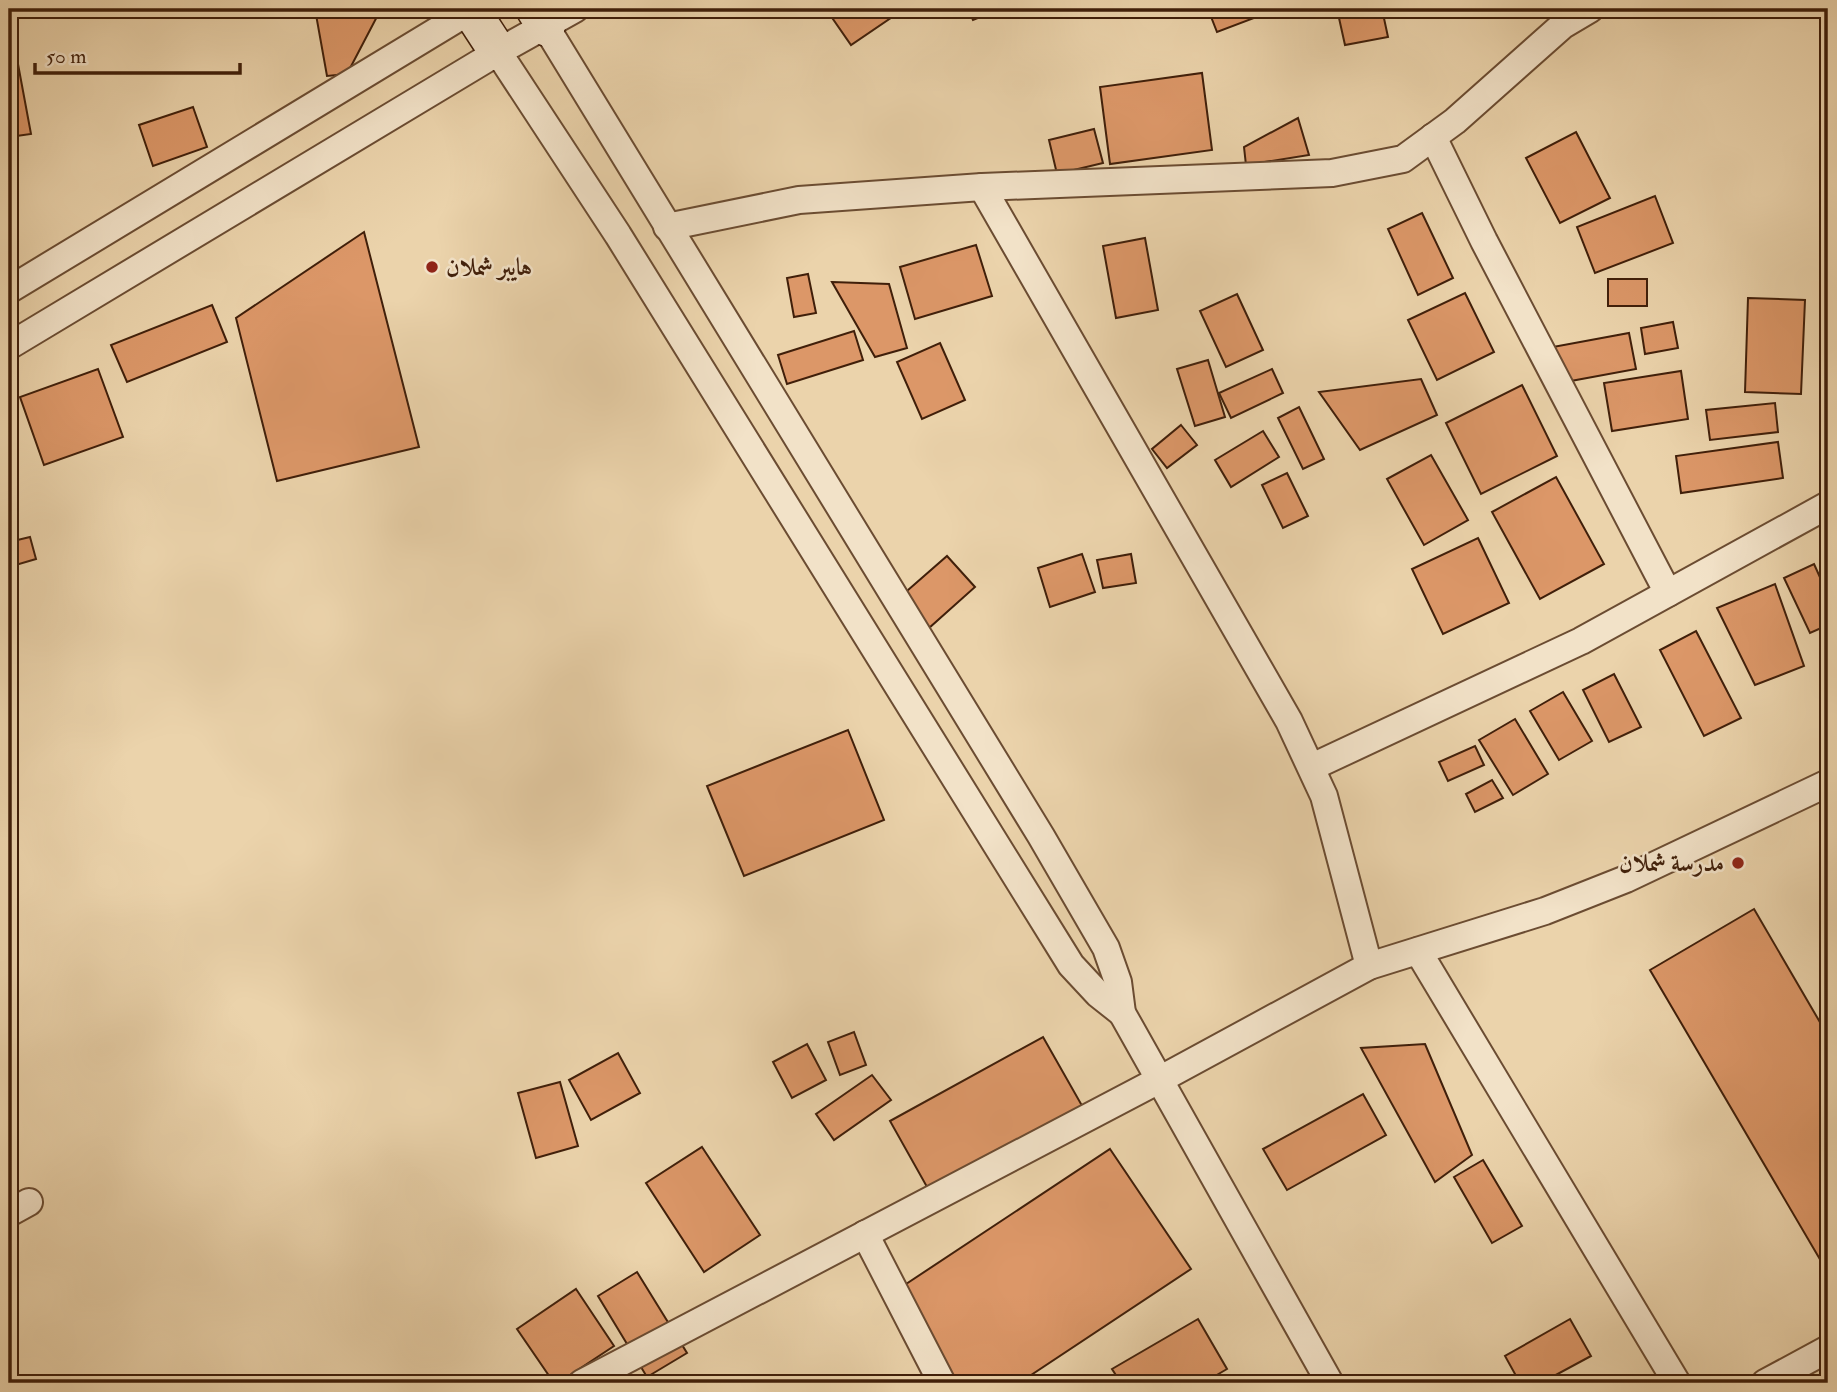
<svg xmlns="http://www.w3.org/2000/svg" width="1837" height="1392" font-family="'IM FELL Double Pica',Amiri,serif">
  <rect width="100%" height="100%" fill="#ebd3ab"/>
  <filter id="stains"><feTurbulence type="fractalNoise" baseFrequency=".00286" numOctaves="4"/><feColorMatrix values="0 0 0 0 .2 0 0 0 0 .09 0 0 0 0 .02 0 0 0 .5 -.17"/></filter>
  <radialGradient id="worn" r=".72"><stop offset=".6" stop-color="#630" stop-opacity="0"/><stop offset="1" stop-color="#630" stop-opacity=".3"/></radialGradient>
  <!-- building -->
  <g fill="#dc9768" stroke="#401f0a" stroke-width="2">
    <polygon points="315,9 381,9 347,74 327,76"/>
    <polygon points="826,9 904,9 851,45"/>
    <polygon points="968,9 1000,9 973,20"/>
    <polygon points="1208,9 1250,9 1254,18 1217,32"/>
    <polygon points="1337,9 1382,9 1388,37 1345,45"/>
    <polygon points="15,48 31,134 9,137 9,49"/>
    <polygon points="1202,73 1212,150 1110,164 1100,87"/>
    <polygon points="193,107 207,147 153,166 139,125"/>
    <polygon points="1298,118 1309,155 1246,165 1244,147"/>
    <polygon points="1094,129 1103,163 1057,174 1049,140"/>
    <polygon points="1576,132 1610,198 1560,223 1526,158"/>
    <polygon points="1655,196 1673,243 1595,273 1577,227"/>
    <polygon points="1422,213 1453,278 1418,295 1388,229"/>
    <polygon points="364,232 419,447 277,481 236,318"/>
    <polygon points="1145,238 1158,310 1116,318 1103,246"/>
    <polygon points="976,245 992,296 915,319 900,267"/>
    <polygon points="808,274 816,313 794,317 787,278"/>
    <rect x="1608" y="279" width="39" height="27"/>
    <polygon points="832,282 889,284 907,348 875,357"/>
    <polygon points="1465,293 1494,352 1437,380 1408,320"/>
    <polygon points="1237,294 1263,350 1226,367 1200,311"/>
    <polygon points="1748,298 1805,300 1801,394 1745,392"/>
    <polygon points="212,305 227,342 127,382 111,345"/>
    <polygon points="1673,322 1678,348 1645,354 1641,328"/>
    <polygon points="854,331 863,360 787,384 778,355"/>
    <polygon points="1629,333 1636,369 1549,385 1542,349"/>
    <polygon points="940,343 965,400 922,419 897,362"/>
    <polygon points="1208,360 1225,417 1195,426 1177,369"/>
    <polygon points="98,369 123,437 44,465 20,397"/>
    <polygon points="1272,369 1283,393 1231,418 1219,393"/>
    <polygon points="1681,371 1688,419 1612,431 1604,383"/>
    <polygon points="1421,379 1437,415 1360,450 1319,392"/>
    <polygon points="1522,385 1557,456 1481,494 1446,423"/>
    <polygon points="1775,403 1778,432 1710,440 1706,410"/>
    <polygon points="1299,407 1324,459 1303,469 1278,418"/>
    <polygon points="1181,425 1197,445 1167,468 1152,449"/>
    <polygon points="1263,431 1279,457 1231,487 1215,460"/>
    <polygon points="1778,442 1783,478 1681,493 1676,456"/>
    <polygon points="1431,455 1468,520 1424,545 1387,479"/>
    <polygon points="1287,473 1308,516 1283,528 1262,485"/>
    <polygon points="1556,477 1604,564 1540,599 1492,512"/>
    <polygon points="30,537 36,559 9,567 9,542"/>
    <polygon points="1478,538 1509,603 1443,634 1412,569"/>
    <polygon points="1082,554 1095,592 1050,607 1038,568"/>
    <polygon points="1131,554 1136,583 1103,588 1097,560"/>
    <polygon points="947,556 975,587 929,628 900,597"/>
    <polygon points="1814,564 1828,595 1828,625 1810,633 1784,578"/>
    <polygon points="1775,584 1804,666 1755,685 1717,608"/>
    <polygon points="1696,631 1741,718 1704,736 1660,650"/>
    <polygon points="1614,674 1641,727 1609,742 1583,690"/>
    <polygon points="1563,692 1592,741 1559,760 1530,711"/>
    <polygon points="1515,719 1548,774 1513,795 1479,740"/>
    <polygon points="848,730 884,820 744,876 707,786"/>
    <polygon points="1475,746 1484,765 1448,781 1439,762"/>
    <polygon points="1492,780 1503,798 1475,812 1466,794"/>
    <polygon points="1754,909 1828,1036 1828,1273 1650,970"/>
    <polygon points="854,1032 866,1065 840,1075 828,1042"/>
    <polygon points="1043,1037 1089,1118 936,1203 890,1121"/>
    <polygon points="807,1044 826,1080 792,1098 773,1062"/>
    <polygon points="1425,1044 1472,1155 1435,1182 1361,1048"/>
    <polygon points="618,1053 640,1093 591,1120 569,1080"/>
    <polygon points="872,1075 891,1100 834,1140 816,1114"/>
    <polygon points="560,1082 578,1146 536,1158 518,1093"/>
    <polygon points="1363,1094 1386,1135 1287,1190 1263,1149"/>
    <polygon points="702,1147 760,1235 704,1272 646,1183"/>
    <polygon points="1110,1149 1191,1269 1019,1383 944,1383 897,1290"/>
    <polygon points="1483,1160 1522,1226 1492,1243 1454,1177"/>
    <polygon points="637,1272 687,1353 647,1377 598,1296"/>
    <polygon points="576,1289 614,1346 558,1383 554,1383 517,1329"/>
    <polygon points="1198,1319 1227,1369 1203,1383 1121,1383 1112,1369"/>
    <polygon points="1570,1319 1591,1356 1541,1383 1520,1383 1505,1356"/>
  </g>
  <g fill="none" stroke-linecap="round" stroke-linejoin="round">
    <!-- street casing -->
    <g stroke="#6b4c32" stroke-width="30">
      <g id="street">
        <polyline points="546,27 1041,836 1106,948 1118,982 1122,1013 1330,1383"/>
        <polyline points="498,52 618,235 1071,965 1098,994 1122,1013"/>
        <polyline points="1433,137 1484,241 1668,593"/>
        <polyline points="982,187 1289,721 1324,796 1369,966"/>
        <polyline points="667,227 799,200 982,187 1332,173 1403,159 1455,121 1563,25 1590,9"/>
        <polyline points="9,290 473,9"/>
        <polyline points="9,346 498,52 575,9"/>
        <polyline points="1312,767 1581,641 1828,505"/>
        <polyline points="1418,951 1677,1383"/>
        <polyline points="9,1213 29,1202"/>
        <polyline points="865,1234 942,1383"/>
        <polyline points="582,1383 1159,1080 1369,966 1545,911 1626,879 1828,783"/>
        <polyline points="1765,1383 1828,1349"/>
      </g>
    </g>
    <!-- secondary casing -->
    <g stroke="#401f0a" stroke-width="40">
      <g id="secondary">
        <polyline points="470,9 498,52"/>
        <polyline points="535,9 546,27"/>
      </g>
    </g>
    <!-- street -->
    <use href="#street" stroke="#f2e2c8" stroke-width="26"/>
    <!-- secondary -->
    <use href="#secondary" stroke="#f2e2c8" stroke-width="37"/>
  </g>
  <!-- markers -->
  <g fill="#8f2418" stroke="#f2e2c8" stroke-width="2.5">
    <circle cx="432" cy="267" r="7"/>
    <circle cx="1738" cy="863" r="7"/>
  </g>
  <g text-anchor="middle" stroke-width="5" stroke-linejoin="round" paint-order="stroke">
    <!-- poi labels -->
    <g font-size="24" font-weight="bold" fill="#401f0a" stroke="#f2e2c8" text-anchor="start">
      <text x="446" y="275">هايبر شملان</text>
      <text x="1724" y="871" text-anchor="end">مدرسة شملان</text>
    </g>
  </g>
  <!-- margin -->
  <rect width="1837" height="1392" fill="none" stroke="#ebd3ab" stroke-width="35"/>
  <rect x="10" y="10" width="1816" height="1371" fill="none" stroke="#401f0a" stroke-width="3.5"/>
  <rect x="18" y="18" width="1802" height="1357" fill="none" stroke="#401f0a" stroke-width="2"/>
  <!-- scale -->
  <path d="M35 63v10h205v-10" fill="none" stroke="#401f0a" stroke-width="3.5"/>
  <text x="46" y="63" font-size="21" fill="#401f0a" stroke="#f2e2c8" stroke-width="5" paint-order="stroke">50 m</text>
  <rect width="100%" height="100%" filter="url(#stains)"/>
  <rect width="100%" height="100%" fill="url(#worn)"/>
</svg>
